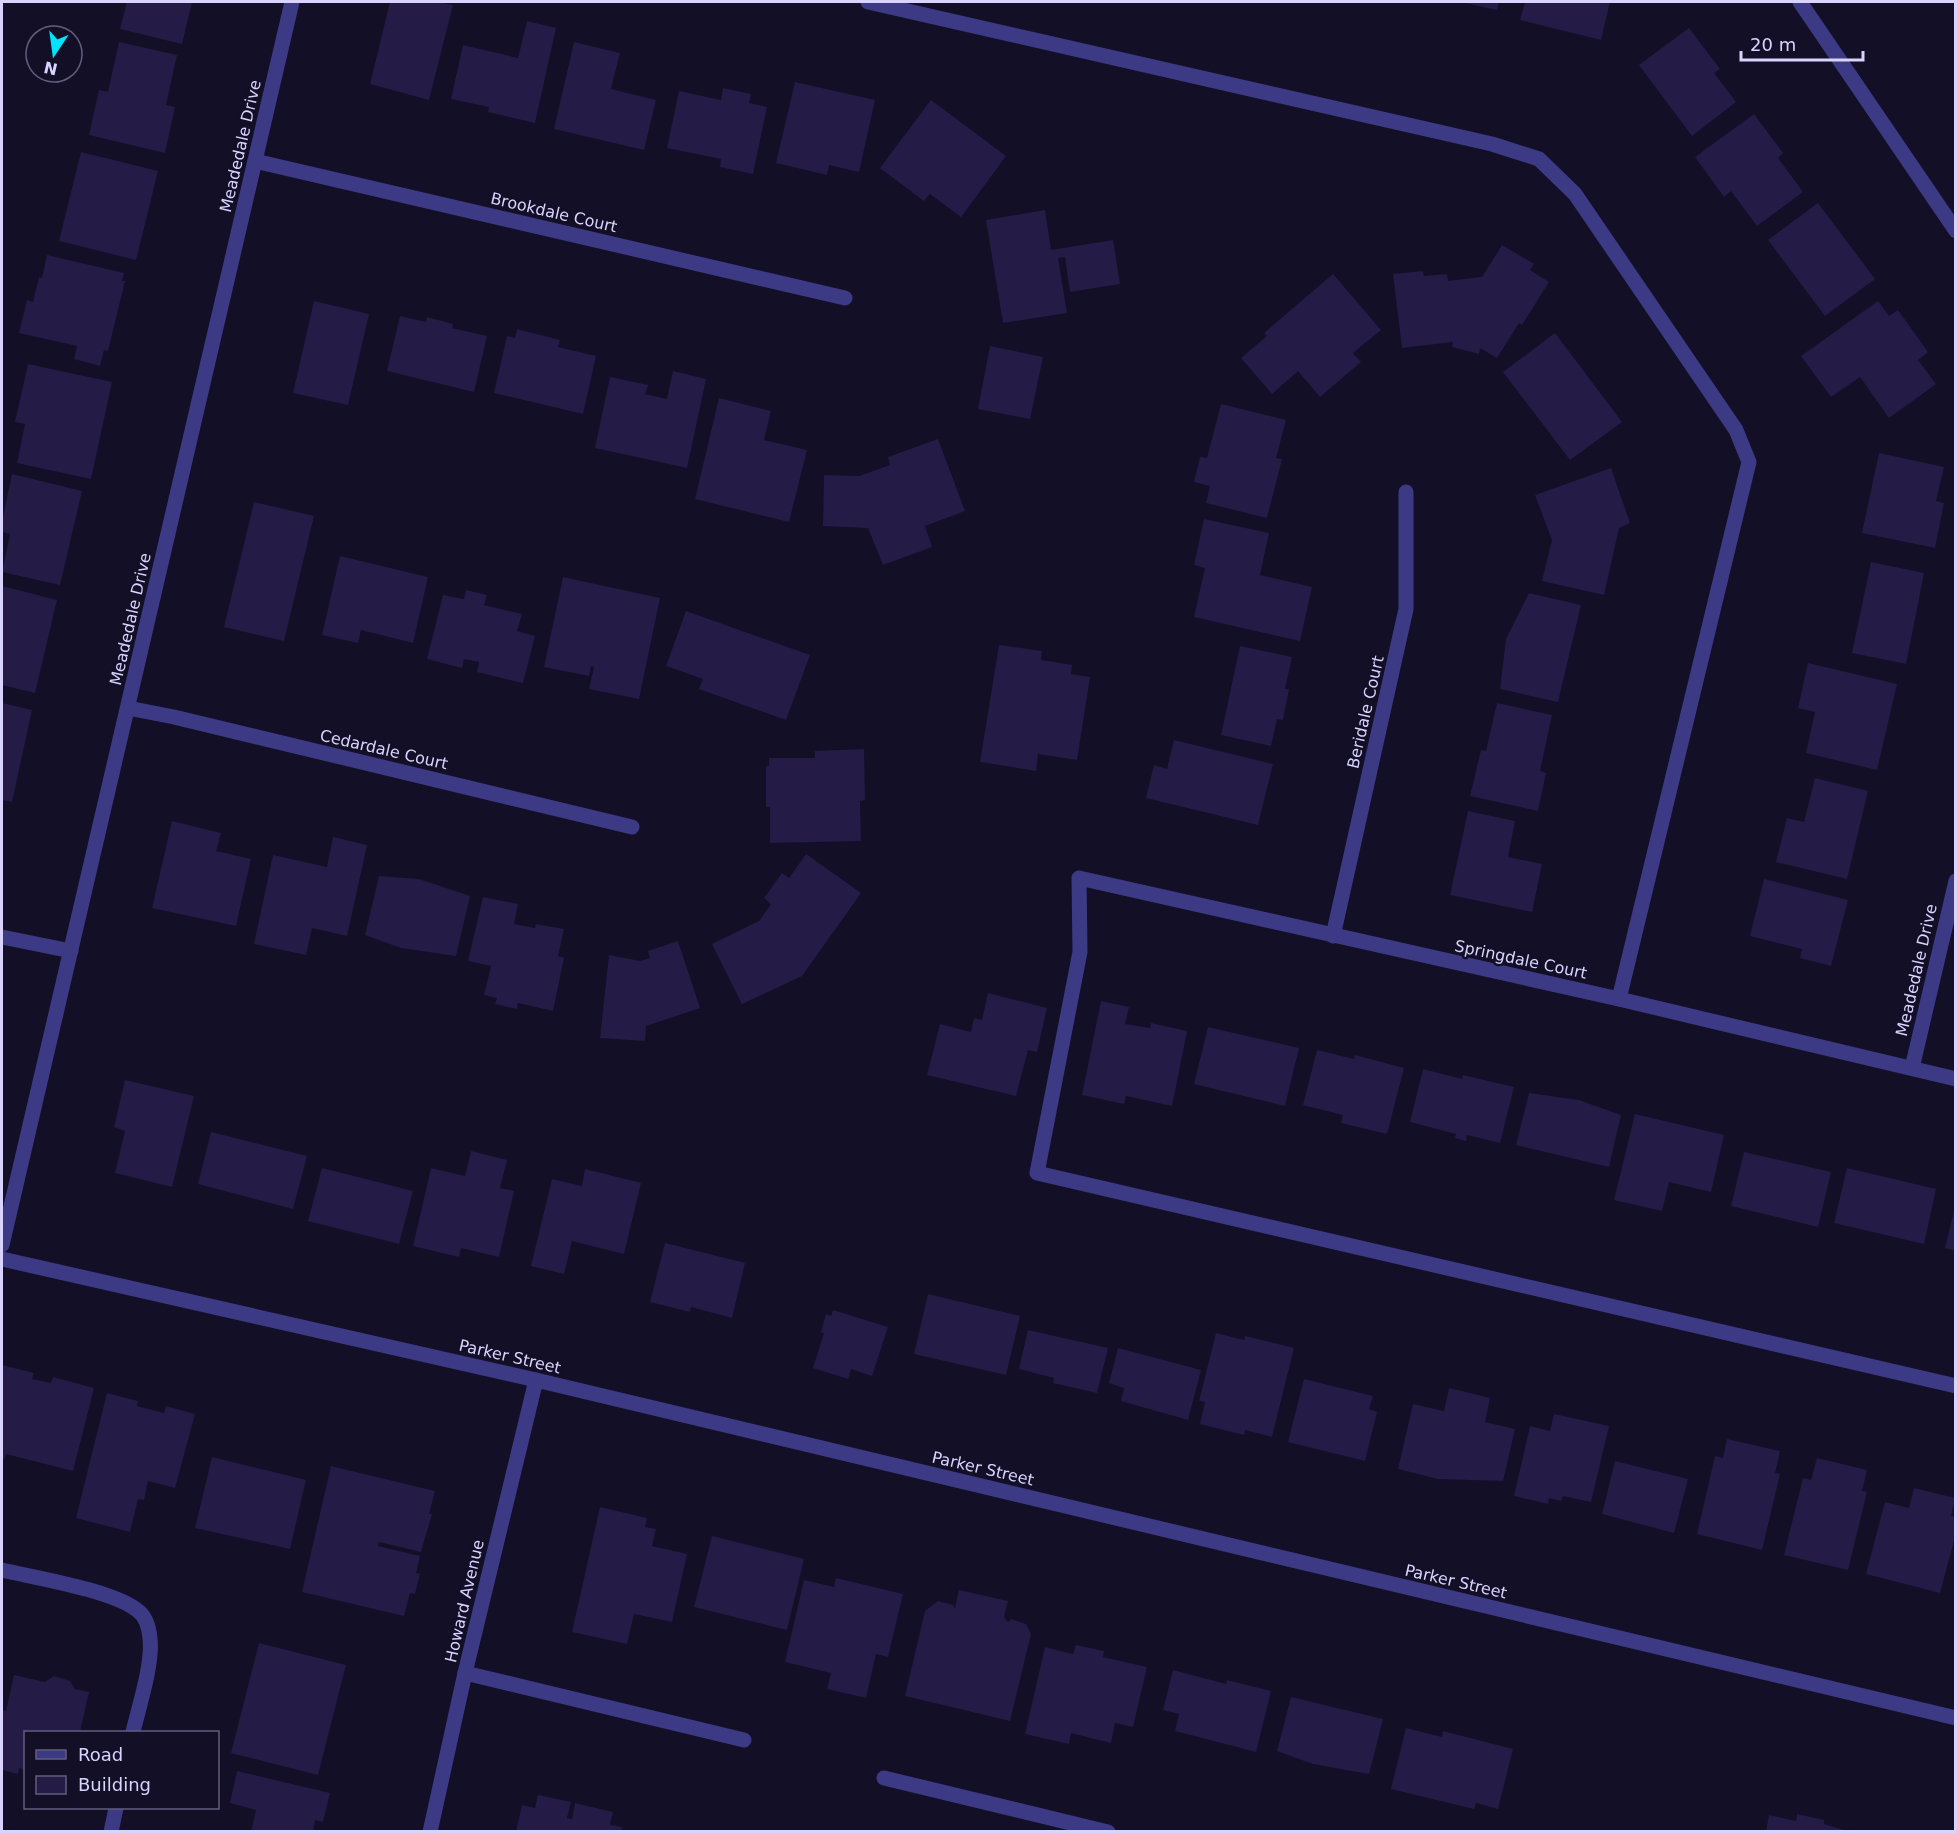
<svg xmlns="http://www.w3.org/2000/svg" width="1957" height="1833" font-family="'DejaVu Sans',sans-serif">
  <rect width="100%" height="100%" fill="#130f26"/>
  <!-- building -->
  <g fill="#241b47">
    <polygon points="127,2 192,2 182,44 120,29"/>
    <polygon points="390,2 439,2 453,5 429,100 370,84"/>
    <polygon points="1461,2 1499,2 1497,10"/>
    <polygon points="1525,2 1610,2 1601,40 1520,20"/>
    <polygon points="527,21 556,28 535,123 488,112 489,107 451,99 463,45 518,58"/>
    <polygon points="1689,28 1720,69 1714,73 1736,102 1692,136 1639,65"/>
    <polygon points="119,42 177,55 166,105 175,107 165,153 89,135 99,90 108,92"/>
    <polygon points="574,42 620,53 611,89 656,100 644,150 554,129"/>
    <polygon points="795,82 875,100 859,172 829,165 827,175 776,163"/>
    <polygon points="723,88 751,94 749,103 767,107 753,174 720,167 721,159 667,148 679,91 721,100"/>
    <polygon points="931,100 1006,156 961,217 930,194 924,201 880,168"/>
    <polygon points="1754,114 1783,153 1778,158 1803,192 1757,226 1731,191 1724,197 1695,157"/>
    <polygon points="81,152 158,171 136,260 59,241"/>
    <polygon points="1818,203 1875,279 1825,316 1768,240"/>
    <polygon points="1045,210 1051,250 1113,240 1120,284 1070,292 1065,257 1058,258 1067,313 1003,323 986,220"/>
    <polygon points="1502,245 1534,264 1530,270 1549,282 1522,325 1519,323 1497,358 1480,348 1479,354 1452,347 1453,342 1402,348 1393,274 1423,271 1424,276 1447,274 1448,281 1482,277"/>
    <polygon points="47,255 124,273 122,281 125,281 108,351 104,350 100,366 74,359 77,346 19,333 27,300 33,302 39,277 42,278"/>
    <polygon points="1333,274 1381,330 1353,353 1361,362 1320,397 1298,371 1272,394 1241,358 1267,336 1264,333"/>
    <polygon points="314,301 369,314 348,405 293,393"/>
    <polygon points="1878,301 1889,316 1898,310 1928,352 1918,360 1936,384 1889,418 1860,377 1831,397 1801,356"/>
    <polygon points="400,316 426,322 427,317 453,324 452,328 487,336 474,392 387,371"/>
    <polygon points="517,329 560,340 558,347 596,356 583,414 494,393 507,336 515,338"/>
    <polygon points="1555,333 1622,422 1570,460 1503,372"/>
    <polygon points="990,346 1043,357 1030,419 978,409"/>
    <polygon points="28,364 112,382 91,479 17,463 25,424 15,422"/>
    <polygon points="673,371 706,379 687,468 595,448 610,377 648,385 645,394 667,399"/>
    <polygon points="719,398 771,411 764,440 807,450 789,522 695,499"/>
    <polygon points="1221,404 1286,420 1276,458 1282,459 1267,518 1206,503 1210,486 1194,482 1200,457 1207,458"/>
    <polygon points="938,439 965,511 925,526 932,547 883,565 868,528 823,526 824,475 859,476 890,465 888,457"/>
    <polygon points="1879,453 1944,467 1936,501 1944,503 1935,548 1862,533"/>
    <polygon points="1611,468 1630,523 1619,528 1604,595 1542,581 1552,540 1535,495"/>
    <polygon points="12,474 82,491 60,585 2,572 10,534 2,532 2,521"/>
    <polygon points="254,502 314,516 284,641 224,627"/>
    <polygon points="1204,519 1269,533 1260,575 1312,587 1300,641 1194,617 1205,568 1194,565"/>
    <polygon points="340,556 428,577 413,643 361,630 358,643 322,635"/>
    <polygon points="1871,562 1924,573 1906,664 1852,653"/>
    <polygon points="563,577 660,598 639,699 589,689 594,667 591,666 589,676 544,667"/>
    <polygon points="2,586 57,600 35,693 2,685"/>
    <polygon points="466,590 487,595 484,605 522,614 517,631 535,636 523,683 477,672 479,662 464,659 462,668 427,659 443,595 464,599"/>
    <polygon points="1529,593 1581,605 1558,702 1500,689 1506,639"/>
    <polygon points="686,611 810,655 786,720 699,689 703,679 666,666"/>
    <polygon points="999,645 1042,651 1041,660 1072,665 1071,674 1090,677 1077,760 1038,754 1036,771 980,762"/>
    <polygon points="1240,646 1292,657 1285,689 1289,689 1283,720 1277,719 1271,746 1221,735"/>
    <polygon points="1808,663 1897,684 1877,770 1806,753 1815,712 1798,708"/>
    <polygon points="2,703 32,710 12,802 2,800"/>
    <polygon points="1497,703 1552,715 1540,771 1546,773 1538,811 1470,796 1481,750 1486,751"/>
    <polygon points="1174,740 1273,764 1258,825 1146,798 1154,765 1167,769"/>
    <polygon points="864,749 865,800 860,801 861,841 770,843 770,807 766,807 766,766 769,766 769,758 815,758 815,751"/>
    <polygon points="1815,778 1868,791 1847,879 1776,862 1787,818 1804,822"/>
    <polygon points="1468,811 1515,821 1508,857 1542,864 1532,912 1450,895"/>
    <polygon points="172,821 221,833 216,851 251,859 236,926 152,908"/>
    <polygon points="333,837 367,845 347,936 312,928 306,955 254,944 273,855 327,867"/>
    <polygon points="806,854 861,893 802,976 742,1004 712,944 759,921 771,904 764,898 782,873 789,878"/>
    <polygon points="379,876 419,879 470,896 456,956 401,948 365,935"/>
    <polygon points="1764,879 1848,900 1831,966 1800,958 1802,949 1750,936"/>
    <polygon points="483,897 518,904 514,924 535,928 536,924 564,929 558,956 564,958 553,1011 518,1003 517,1009 495,1004 497,998 484,995 491,966 468,961"/>
    <polygon points="678,941 700,1008 646,1026 645,1041 600,1038 609,955 640,961 650,958 648,951"/>
    <polygon points="988,993 1047,1008 1037,1052 1028,1050 1016,1096 927,1075 940,1024 971,1032 974,1018 982,1020"/>
    <polygon points="1101,1001 1129,1007 1125,1024 1150,1028 1151,1023 1187,1031 1172,1106 1126,1096 1124,1104 1082,1095"/>
    <polygon points="1208,1027 1299,1048 1285,1106 1194,1084"/>
    <polygon points="1317,1050 1354,1059 1355,1055 1404,1068 1387,1134 1341,1123 1343,1115 1303,1105"/>
    <polygon points="1423,1069 1462,1079 1463,1075 1514,1087 1500,1143 1467,1135 1466,1141 1455,1138 1456,1134 1410,1122"/>
    <polygon points="125,1080 194,1096 172,1187 115,1173 125,1131 114,1127"/>
    <polygon points="1529,1093 1579,1100 1621,1115 1609,1167 1516,1145"/>
    <polygon points="1635,1114 1724,1135 1711,1192 1669,1182 1662,1211 1614,1200"/>
    <polygon points="211,1132 307,1156 293,1209 198,1184"/>
    <polygon points="471,1151 507,1160 500,1188 514,1191 499,1257 461,1248 459,1257 413,1246 431,1168 465,1176"/>
    <polygon points="1744,1152 1831,1172 1818,1227 1731,1206"/>
    <polygon points="322,1168 413,1191 399,1244 308,1221"/>
    <polygon points="1847,1168 1936,1189 1924,1244 1834,1223"/>
    <polygon points="585,1169 641,1183 624,1254 572,1241 564,1274 531,1266 552,1179 582,1186"/>
    <polygon points="1955,1207 1956,1207 1956,1251 1945,1248"/>
    <polygon points="665,1243 745,1263 732,1318 691,1307 690,1312 650,1302"/>
    <polygon points="928,1294 1020,1316 1006,1375 914,1354"/>
    <polygon points="833,1310 888,1327 872,1376 851,1369 848,1379 813,1368 824,1333 821,1332 826,1314 831,1316"/>
    <polygon points="1028,1330 1108,1348 1097,1393 1053,1383 1054,1378 1019,1369"/>
    <polygon points="1216,1333 1244,1340 1245,1336 1294,1348 1272,1437 1245,1430 1244,1435 1200,1424 1205,1402 1199,1401"/>
    <polygon points="1118,1348 1201,1370 1188,1420 1121,1401 1124,1388 1109,1383"/>
    <polygon points="2,1365 34,1373 32,1379 51,1383 53,1377 94,1388 73,1471 6,1454 4,1460 2,1459"/>
    <polygon points="1304,1379 1373,1396 1369,1409 1377,1412 1365,1461 1288,1442"/>
    <polygon points="1449,1388 1490,1398 1485,1422 1515,1429 1503,1481 1438,1479 1398,1469 1413,1404 1444,1411"/>
    <polygon points="107,1393 138,1401 137,1406 164,1413 166,1406 195,1414 175,1488 148,1481 144,1500 138,1499 130,1532 76,1518"/>
    <polygon points="1554,1414 1609,1426 1591,1502 1563,1496 1561,1501 1549,1498 1548,1504 1514,1496 1530,1426 1550,1431"/>
    <polygon points="1727,1439 1780,1451 1775,1473 1780,1474 1762,1550 1697,1534 1715,1456 1723,1458"/>
    <polygon points="212,1457 306,1480 290,1549 195,1528"/>
    <polygon points="1817,1458 1867,1470 1862,1491 1867,1492 1848,1570 1784,1555 1803,1478 1811,1480"/>
    <polygon points="1615,1461 1688,1479 1674,1533 1602,1514"/>
    <polygon points="331,1466 435,1491 429,1514 432,1514 421,1552 379,1542 378,1546 420,1556 416,1573 420,1574 415,1594 410,1593 404,1616 302,1592"/>
    <polygon points="1914,1488 1955,1498 1951,1516 1956,1517 1956,1533 1940,1593 1866,1574 1885,1502 1909,1508"/>
    <polygon points="600,1507 647,1518 645,1527 656,1529 652,1546 687,1554 672,1622 634,1614 627,1644 572,1632"/>
    <polygon points="712,1536 804,1559 787,1630 694,1607"/>
    <polygon points="836,1578 903,1594 888,1657 876,1654 866,1698 827,1689 831,1673 785,1662 804,1580 834,1587"/>
    <polygon points="959,1590 1008,1601 1004,1617 1008,1622 1011,1619 1026,1624 1031,1634 1010,1721 905,1696 925,1611 938,1601 953,1605 955,1608"/>
    <polygon points="259,1643 346,1665 318,1775 231,1753"/>
    <polygon points="1076,1645 1104,1651 1103,1657 1147,1667 1133,1727 1115,1723 1111,1743 1071,1733 1069,1744 1025,1734 1045,1647 1073,1654"/>
    <polygon points="1173,1670 1226,1684 1227,1680 1271,1691 1256,1752 1175,1731 1179,1714 1163,1710"/>
    <polygon points="14,1675 45,1682 54,1676 70,1681 75,1689 89,1692 80,1732 26,1732 26,1770 19,1768 18,1774 2,1770 2,1710 6,1711"/>
    <polygon points="1291,1697 1383,1719 1369,1774 1313,1764 1277,1751"/>
    <polygon points="1406,1728 1442,1737 1443,1731 1513,1749 1498,1809 1476,1803 1474,1809 1391,1789"/>
    <polygon points="237,1771 330,1793 323,1822 315,1820 313,1832 251,1832 256,1810 230,1803"/>
    <polygon points="538,1795 571,1802 567,1818 572,1819 575,1803 613,1812 610,1825 622,1827 621,1832 516,1832 522,1805 535,1808"/>
    <polygon points="1797,1814 1824,1820 1824,1824 1850,1832 1766,1832 1769,1815 1796,1821"/>
  </g>
  <g fill="none" stroke-linecap="round" stroke-linejoin="round">
    <!-- minor -->
    <g stroke="#3d3a85" stroke-width="15">
      <polyline points="868,2 1492,144 1539,159 1575,194 1736,430 1749,462 1619,999"/>
      <polyline points="1800,2 1956,231"/>
      <polyline points="255,161 845,298"/>
      <polyline points="128,708 174,717 632,827"/>
      <polyline points="1333,936 1406,609 1406,492"/>
      <polyline points="2,937 71,951"/>
      <polyline points="1912,1068 1956,881"/>
      <polyline points="1956,1079 1619,999 1079,878 1080,952 1037,1173 1956,1386"/>
      <polyline points="2,1245 292,2"/>
      <polyline points="2,1259 536,1380 1956,1718"/>
      <path d="M 2,1570 C 36,1578 111,1590 137,1610 C 146,1616 149,1628 150,1638 C 153,1664 139,1706 133,1732"/>
      <polyline points="465,1673 744,1740"/>
      <polyline points="884,1778 1108,1832"/>
      <polyline points="111,1832 116,1808"/>
      <polyline points="430,1832 465,1673 536,1380"/>
    </g>
  </g>
  <g text-anchor="middle" stroke-width="5" stroke-linejoin="round" paint-order="stroke">
    <!-- street labels -->
    <g font-size="16" fill="#d9d4ff" stroke="#130f26">
      <text transform="translate(240 146) rotate(-77)" y="6">Meadedale Drive</text>
      <text transform="translate(554 212) rotate(13)" y="6">Brookdale Court</text>
      <text transform="translate(130 619) rotate(-77)" y="6">Meadedale Drive</text>
      <text transform="translate(1365 712) rotate(-77)" y="6">Beridale Court</text>
      <text transform="translate(384 749) rotate(13)" y="6">Cedardale Court</text>
      <text transform="translate(1521 959) rotate(12)" y="6">Springdale Court</text>
      <text transform="translate(1916 970) rotate(-77)" y="6">Meadedale Drive</text>
      <text transform="translate(510 1356) rotate(13)" y="6">Parker Street</text>
      <text transform="translate(983 1468) rotate(13)" y="6">Parker Street</text>
      <text transform="translate(1456 1581) rotate(13)" y="6">Parker Street</text>
      <text transform="translate(464 1601) rotate(-77)" y="6">Howard Avenue</text>
    </g>
  </g>
  <!-- border -->
  <rect width="1957" height="1833" fill="none" stroke="#d9d4ff" stroke-width="6"/>
  <!-- legend -->
  <rect x="24" y="1731" width="195" height="78" fill="#130f26" stroke="#625e7d" stroke-width="1.5"/>
  <rect x="36" y="1750" width="30" height="9" fill="#3d3a85" stroke="#625e7d" stroke-width="1.5"/>
  <text x="78" y="1761" font-size="18" fill="#d9d4ff">Road</text>
  <rect x="36" y="1776" width="30" height="18" fill="#241b47" stroke="#625e7d" stroke-width="1.5"/>
  <text x="78" y="1791" font-size="18" fill="#d9d4ff">Building</text>
  <!-- north arrow -->
  <g transform="translate(54 54) rotate(193)"><circle r="28" fill="#130f26" stroke="#625e7d" stroke-width="1.5"/>
  <path d="M0-4.5L10 22L0 15L-10 22Z" fill="#00e5ff"/>
  <text y="-9" font-size="16" font-weight="bold" text-anchor="middle" fill="#d9d4ff">N</text>
  </g>
  <!-- scale -->
  <path d="M1741 51v9h122v-9" fill="none" stroke="#d9d4ff" stroke-width="3"/>
  <text x="1750" y="51" font-size="18" fill="#d9d4ff" stroke="#130f26" stroke-width="4.5" paint-order="stroke">20 m</text>
</svg>
